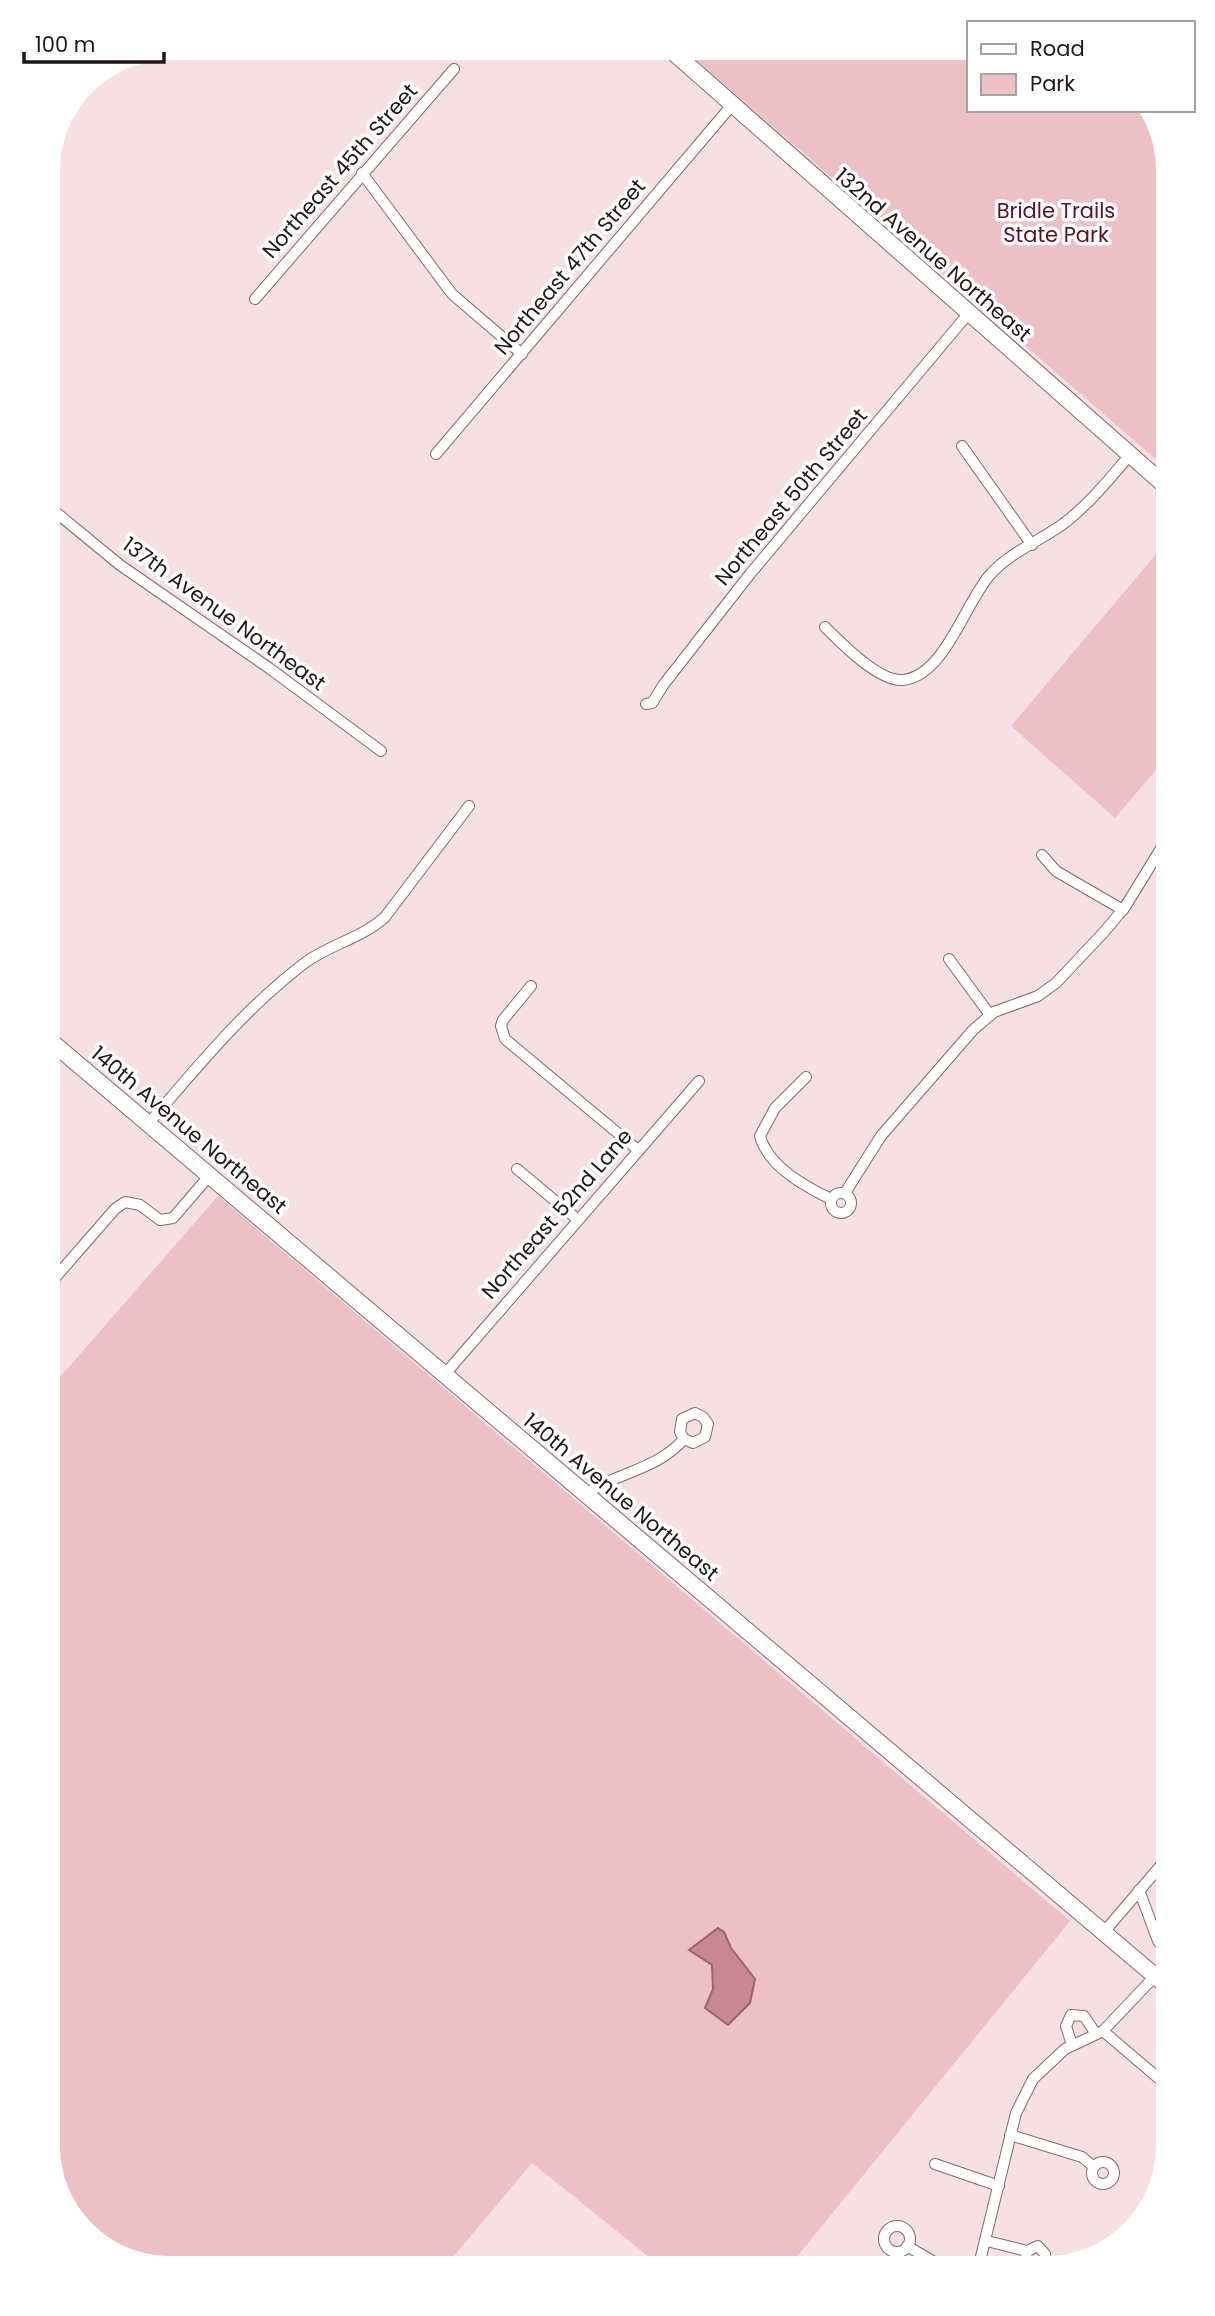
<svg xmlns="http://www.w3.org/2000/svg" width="1215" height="2316" font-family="Poppins,sans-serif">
  <rect width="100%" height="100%" fill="#f7e0e3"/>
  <!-- green -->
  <g fill="#ecc0c5">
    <polygon points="968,48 968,110 1149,110 1158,122 1168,169 1168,470 686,51"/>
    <polygon points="1168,540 1168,756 1115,818 1011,726"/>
    <polygon points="218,1196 1070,1921 787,2269 664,2269 532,2163 443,2269 162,2269 101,2248 57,2194 47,2147 47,1392"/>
  </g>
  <!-- water -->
  <polygon fill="#c98791" stroke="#96656d" stroke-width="2" points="718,1928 724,1932 731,1948 755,1979 750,2003 728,2025 705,2008 713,1989 712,1965 689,1950"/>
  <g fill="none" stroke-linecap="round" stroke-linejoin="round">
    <!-- street casing -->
    <g stroke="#7f6b6e" stroke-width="12">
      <g id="street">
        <polyline points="362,173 452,294 522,354"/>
        <polyline points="255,299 454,69"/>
        <polyline points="962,446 1032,545"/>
        <polyline points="436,454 732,105"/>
        <polyline points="47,505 120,565 269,668 381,751"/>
        <path d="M 825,627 C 841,643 879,682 903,680 C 944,676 965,604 989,576 C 1009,552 1043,540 1067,521 C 1091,502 1110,478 1130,455"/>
        <polyline points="646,704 652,703 664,684 750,574 968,314"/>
        <polyline points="1042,855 1056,871 1123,910"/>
        <polyline points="949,959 990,1015"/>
        <polyline points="531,986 503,1020 501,1026 505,1039 638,1150"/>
        <path d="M 806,1077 L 775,1108 L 760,1136 C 768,1166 804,1186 831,1199"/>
        <path d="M 149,1123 C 198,1066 245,1008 306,962 C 331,944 362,938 385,917 L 469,806"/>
        <polyline points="517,1169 577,1219"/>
        <circle cx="841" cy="1203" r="10"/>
        <polyline points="845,1193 881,1136 973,1030 994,1012 1038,996 1056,983 1104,932 1125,907 1168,837"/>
        <polyline points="47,1287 115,1209 125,1202 140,1205 160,1220 173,1218 210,1175"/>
        <polyline points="445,1374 699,1081"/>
        <path d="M 584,1495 C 617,1472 657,1470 684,1439 L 680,1432 L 682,1419 L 695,1413 L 703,1417 L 708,1424 L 705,1437 L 693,1443 L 684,1439"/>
        <polyline points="1139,1890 1158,1941 1168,1950"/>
        <polyline points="1104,1932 1168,1857"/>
        <polyline points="1103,2031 1164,2083"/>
        <polyline points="1072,2045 1066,2026 1071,2015 1084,2016 1096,2034"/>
        <polyline points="1168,2099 1162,2091 1168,2081"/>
        <polyline points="1010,2135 1082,2157 1094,2167"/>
        <circle cx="1103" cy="2173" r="11"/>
        <polyline points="935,2164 999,2186"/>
        <circle cx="897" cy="2239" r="13"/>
        <polyline points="987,2241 1027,2251 1038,2246 1045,2254 1044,2262 1037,2266 1030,2264 1026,2258 1027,2251"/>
        <polyline points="907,2246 946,2269"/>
        <polyline points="978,2269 1016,2113 1033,2079 1065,2049 1103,2031 1155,1976"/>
      </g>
    </g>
    <!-- secondary casing -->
    <g stroke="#7f6b6e" stroke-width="18">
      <g id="secondary">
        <polyline points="672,51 1168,488"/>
        <polyline points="47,1038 1168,1987"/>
      </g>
    </g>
    <!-- street -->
    <use href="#street" stroke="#fff" stroke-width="10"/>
    <!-- secondary -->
    <use href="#secondary" stroke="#fff" stroke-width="16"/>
  </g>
  <g text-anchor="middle" stroke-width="7" stroke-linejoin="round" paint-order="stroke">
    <!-- street labels -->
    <g font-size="21" fill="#1f1718" stroke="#fff">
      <text transform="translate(340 171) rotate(-49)" y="7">Northeast 45th Street</text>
      <text transform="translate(933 255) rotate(41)" y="7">132nd Avenue Northeast</text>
      <text transform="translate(570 267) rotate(-50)" y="7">Northeast 47th Street</text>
      <text transform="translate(791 497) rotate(-50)" y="7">Northeast 50th Street</text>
      <text transform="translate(224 614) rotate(36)" y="7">137th Avenue Northeast</text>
      <text transform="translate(189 1130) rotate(40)" y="7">140th Avenue Northeast</text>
      <text transform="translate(557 1214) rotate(-49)" y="7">Northeast 52nd Lane</text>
      <text transform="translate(621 1497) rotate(40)" y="7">140th Avenue Northeast</text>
    </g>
    <!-- park labels -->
    <g font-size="21" fill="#5e0f26" stroke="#fff">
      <text x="1056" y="218">Bridle Trails<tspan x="1056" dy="24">State Park</tspan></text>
    </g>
  </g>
  <!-- crop -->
  <path d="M0 0H1215V2316H0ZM170 60H1046A110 110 0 0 1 1156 170V2146A110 110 0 0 1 1046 2256H170A110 110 0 0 1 60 2146V170A110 110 0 0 1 170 60Z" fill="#fff" fill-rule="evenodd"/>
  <!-- legend -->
  <rect x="967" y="21" width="228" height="91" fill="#ffffff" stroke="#a5a2a3" stroke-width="2"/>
  <rect x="981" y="44" width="35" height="10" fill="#ffffff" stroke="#a5a2a3" stroke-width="2"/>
  <text x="1030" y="56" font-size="21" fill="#1f1718">Road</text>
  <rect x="981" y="74" width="35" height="21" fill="#ecc0c5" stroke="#a5a2a3" stroke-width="2"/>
  <text x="1030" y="91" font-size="21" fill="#1f1718">Park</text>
  <!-- scale -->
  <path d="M24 52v10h140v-10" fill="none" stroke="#1f1718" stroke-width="3.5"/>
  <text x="35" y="52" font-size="21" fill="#1f1718" stroke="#ffffff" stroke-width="5" paint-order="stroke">100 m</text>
</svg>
